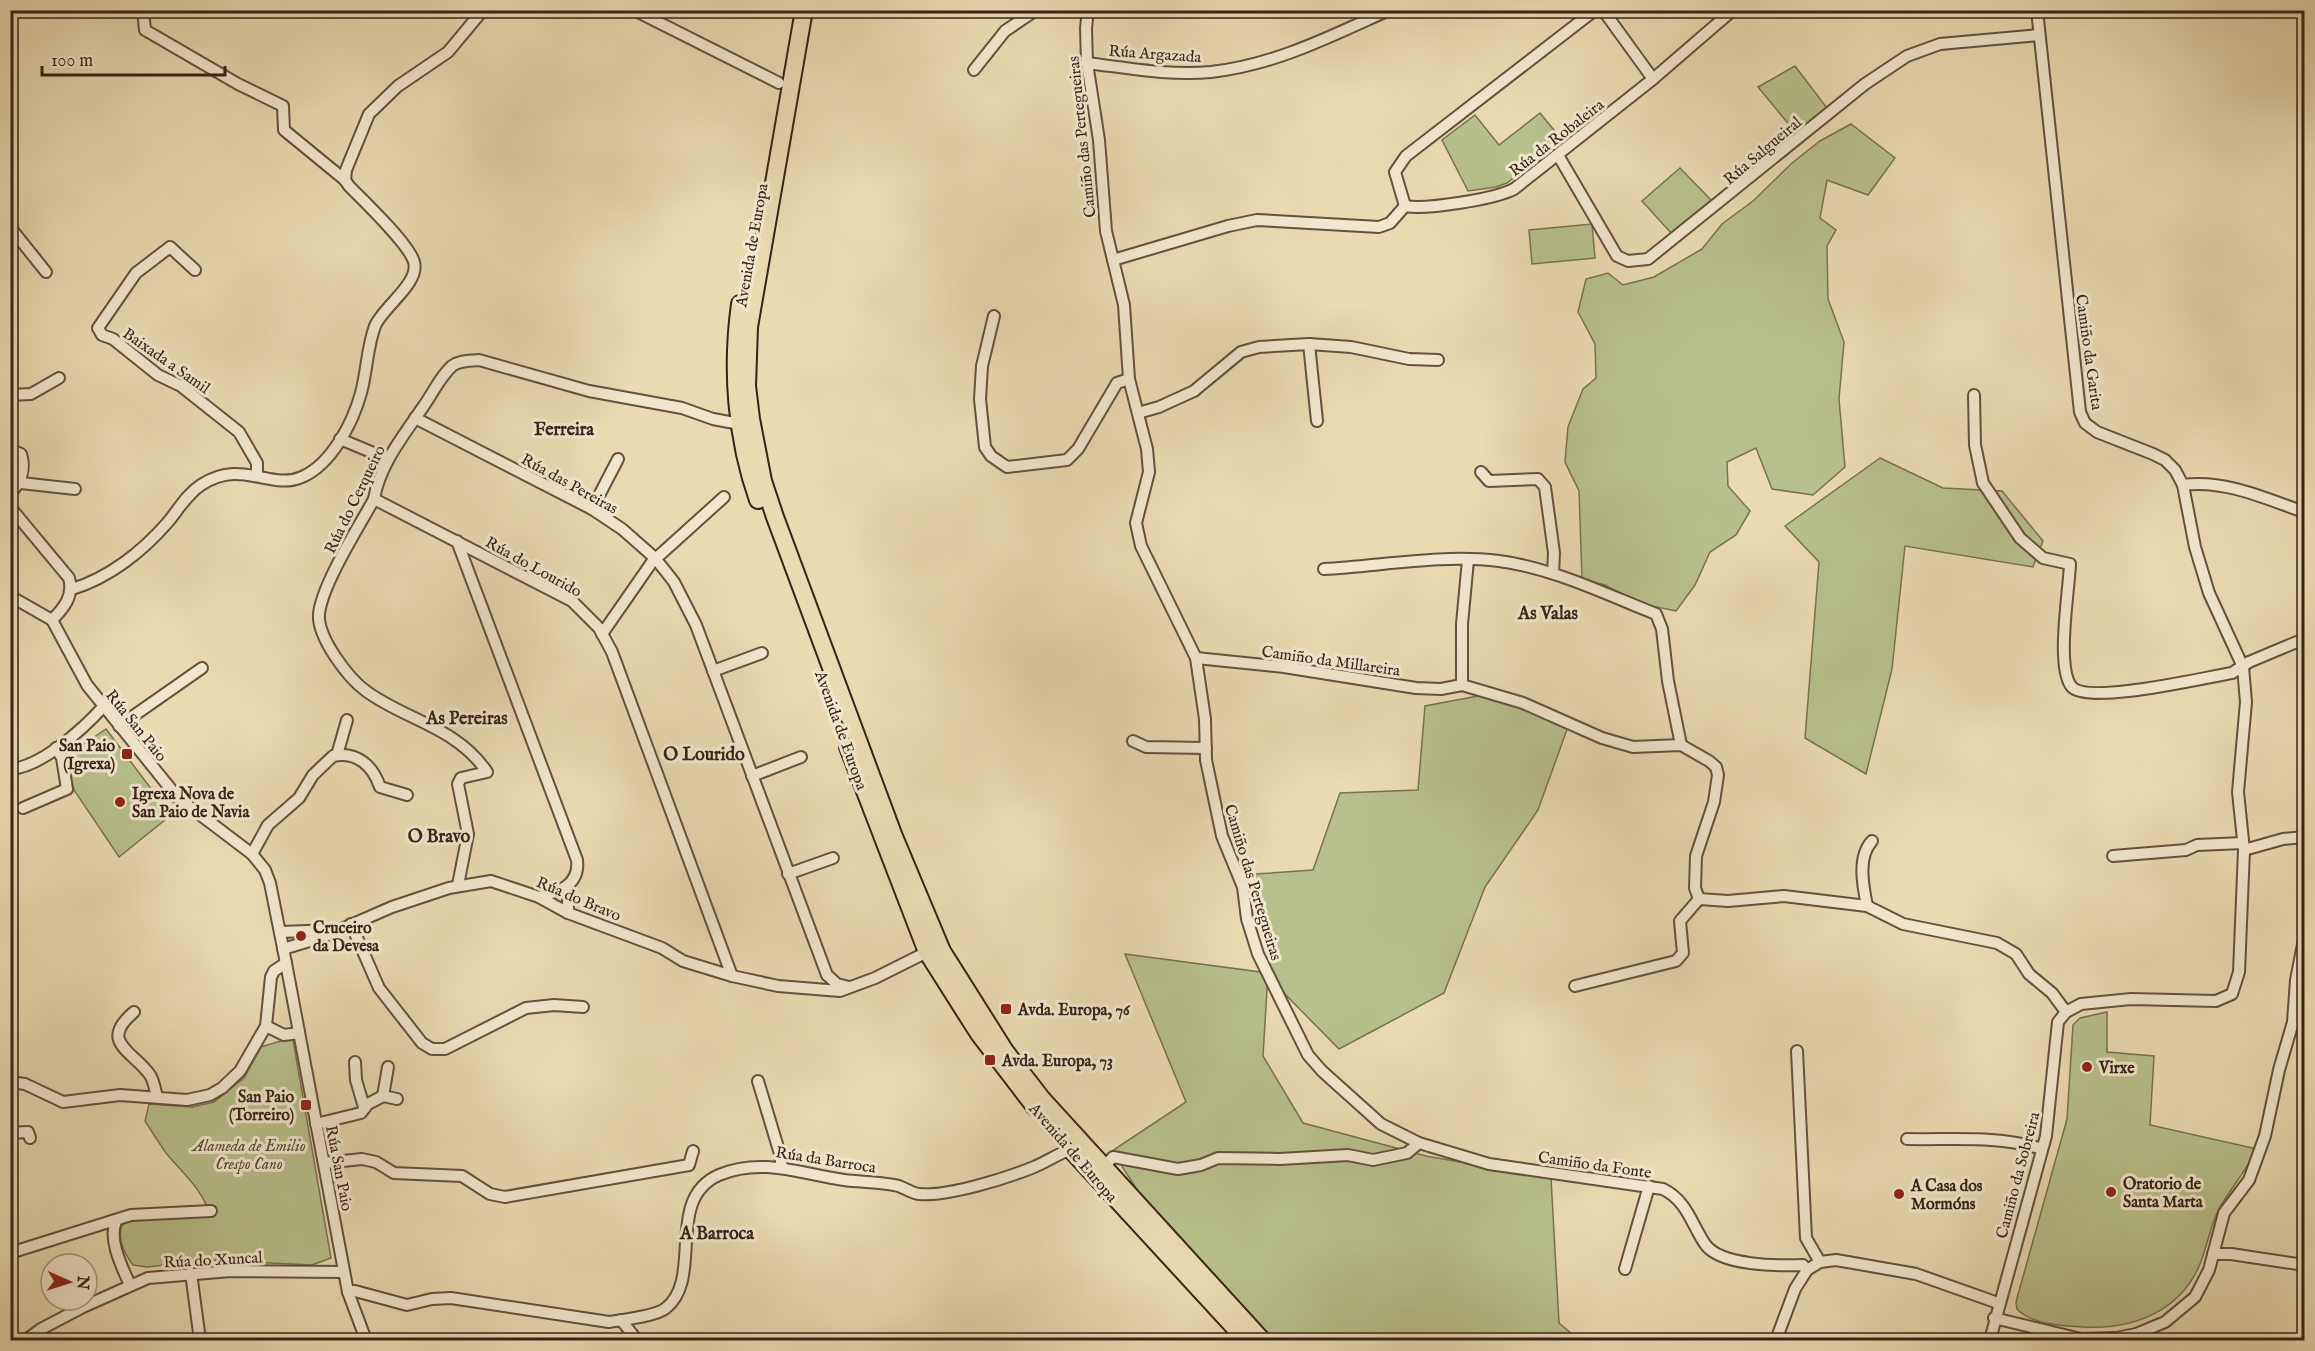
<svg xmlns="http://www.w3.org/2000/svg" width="2315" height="1351" font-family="'IM FELL English',serif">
  <rect width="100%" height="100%" fill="#eadab2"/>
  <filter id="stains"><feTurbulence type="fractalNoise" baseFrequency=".00333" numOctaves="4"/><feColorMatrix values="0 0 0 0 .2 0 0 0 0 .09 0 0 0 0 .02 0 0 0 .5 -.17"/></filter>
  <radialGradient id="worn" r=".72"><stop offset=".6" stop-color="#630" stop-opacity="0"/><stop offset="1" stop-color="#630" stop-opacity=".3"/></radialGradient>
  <!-- green -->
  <g fill="#b7c08c" stroke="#777252" stroke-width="1.5">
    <polygon points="1795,66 1827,108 1796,133 1758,87"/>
    <polygon points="1540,113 1562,140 1507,183 1496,187 1468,191 1442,140 1475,115 1499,145"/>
    <polygon points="1851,124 1895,158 1868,195 1827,180 1820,218 1836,230 1827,246 1828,299 1844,342 1839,399 1845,467 1813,495 1772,489 1756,448 1727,462 1728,486 1750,511 1736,535 1710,552 1695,585 1676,611 1637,603 1605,585 1582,579 1579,491 1565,462 1568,427 1583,389 1596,378 1595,344 1578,312 1586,279 1608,273 1623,285 1654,277 1702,249 1722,224 1753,201 1792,163 1820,141"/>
    <polygon points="1680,168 1712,201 1672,234 1642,201"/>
    <polygon points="1592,224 1595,258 1532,264 1529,230"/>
    <polygon points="1880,458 1943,488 2002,491 2043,541 2033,567 1905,546 1892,669 1866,774 1805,738 1819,562 1785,526"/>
    <polygon points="1494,693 1569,724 1538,810 1485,887 1444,993 1339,1049 1272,981 1256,874 1313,870 1340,793 1418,790 1425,706"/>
    <polygon points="106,729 171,815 119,857 74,790 65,757"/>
    <polygon points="1125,954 1268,973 1263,1056 1303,1123 1426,1156 1551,1178 1559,1323 1579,1340 1272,1340 1147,1205 1112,1151 1186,1102"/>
    <path d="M 2107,1012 L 2107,1052 L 2154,1056 L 2150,1125 L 2257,1149 C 2245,1172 2232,1187 2220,1207 C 2211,1223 2208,1242 2202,1259 C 2183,1311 2134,1330 2082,1327 C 2062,1326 2031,1324 2017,1309 L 2016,1302 L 2067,1119 L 2073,1025 L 2080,1018 Z"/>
    <path d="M 291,1038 L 293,1040 L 331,1258 L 312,1265 L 210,1260 L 147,1267 L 133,1265 C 124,1253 116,1237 123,1223 L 132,1219 L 210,1216 C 203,1189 183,1174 166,1153 C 159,1143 152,1132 145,1121 L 149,1104 L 192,1107 L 214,1102 L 244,1078 L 261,1047 Z"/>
  </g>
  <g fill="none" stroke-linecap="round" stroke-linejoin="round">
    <!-- minor casing -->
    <g stroke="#64513e" stroke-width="14">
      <g id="minor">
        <polyline points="143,10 145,30 238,84 283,106 284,130 345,180"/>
        <polyline points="634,10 779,83"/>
        <polyline points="1088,10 1086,28 1087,63 1099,140 1106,231 1124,305 1129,379 1147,449 1149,472 1136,523 1141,546 1196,658 1205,719 1206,760 1222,836 1243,887 1247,919 1258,954 1308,1055 1322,1071 1381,1124 1419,1143 1407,1153 1373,1160 1348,1155 1280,1159 1218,1158 1201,1165 1178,1169 1113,1157 1103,1168"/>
        <polyline points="1603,10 1653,79"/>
        <path d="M 1087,63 C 1128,68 1170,76 1211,72 C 1275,65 1331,36 1389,10"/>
        <polyline points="974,70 1005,31 1036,10"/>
        <polyline points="1558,155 1617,256 1628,261 1648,259 1865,84 1907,56 1940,44 2039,35"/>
        <path d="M 1405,206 C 1426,210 1495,199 1514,189 L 1653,79 L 1733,10"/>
        <polyline points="1405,206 1395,172 1406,156 1595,10"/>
        <polyline points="10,227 46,272"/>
        <polyline points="1113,260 1228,226 1257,220 1379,227 1390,223 1405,206"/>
        <polyline points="195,270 170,247 136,273 98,328 102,335 113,339 158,375 181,386 239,432 257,463 257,475"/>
        <polyline points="994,316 982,366 980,399 985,447 991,456 1007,467 1067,460 1078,449 1117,383 1129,379"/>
        <polyline points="1309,344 1351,347 1409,359 1438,360"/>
        <polyline points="10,395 31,394 59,378"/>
        <path d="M 1974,395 L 1975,445 L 1983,483 L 2020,538 L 2043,558 L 2070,564 C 2069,591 2056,665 2071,686 C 2086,706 2206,677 2232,673 L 2249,662 L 2304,639"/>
        <polyline points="1138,413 1159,407 1194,391 1241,352 1259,347 1309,344 1317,421"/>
        <polyline points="415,418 592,509 622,529 655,558 674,582 696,625 827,975 837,984 849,987"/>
        <polyline points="340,439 388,459"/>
        <path d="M 10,449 L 21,454 C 26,470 21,482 10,494"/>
        <polyline points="1481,472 1489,481 1538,479 1545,487 1554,553 1553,573"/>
        <polyline points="21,483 75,489"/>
        <path d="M 2183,485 C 2224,479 2267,499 2304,512"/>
        <polyline points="374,499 572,601 599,628 612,652 732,976"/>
        <path d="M 10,507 L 69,578 C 74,596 64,608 52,620"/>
        <polyline points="592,509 618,459"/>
        <path d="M 457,541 L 577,860 C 580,885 559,892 539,897"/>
        <path d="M 1324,569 C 1380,566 1442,554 1499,561 C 1553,568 1605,594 1656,614 L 1662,629 L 1668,681 L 1681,745"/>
        <path d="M 72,589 C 109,578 143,551 168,522 C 178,510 187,494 201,485 C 242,458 270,491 302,477 C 332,464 353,422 361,393 C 367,371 367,347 375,326 C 383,307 420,283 414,262 C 409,244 364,201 349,186 L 345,180 L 346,170 L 369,114 L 398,86 L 448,52 L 483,10"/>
        <polyline points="10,596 52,620 87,685 178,798 252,854 265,870 270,883 286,963 348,1292 366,1340"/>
        <polyline points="602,634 652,562 724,497"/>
        <polyline points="1196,658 1284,667 1416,688 1441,689 1462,685 1523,703 1602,738 1633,747 1681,745 1709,761 1716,767 1718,775 1714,802 1696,856 1695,888 1699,899 1728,901 1784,896 1867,906 1903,924 1997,943 2016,954 2029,974 2052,993 2066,1012"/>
        <polyline points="713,671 762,653"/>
        <polyline points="1462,685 1462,624 1468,560"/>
        <polyline points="119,726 202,668"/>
        <polyline points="1133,741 1146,747 1206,748"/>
        <polyline points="337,755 347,720"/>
        <path d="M 10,769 C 40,768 83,729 103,707"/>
        <polyline points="752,776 801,757"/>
        <polyline points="23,808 67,789 62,758 56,748"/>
        <polyline points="2244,850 2283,839 2304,837"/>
        <path d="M 252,854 L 268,825 L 299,798 L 313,775 L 333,756 C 357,751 373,766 380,787 L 407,795"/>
        <polyline points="2113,856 2186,850 2197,845 2243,843"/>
        <polyline points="788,874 833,858"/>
        <path d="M 458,885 L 468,834 L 458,784 L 461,778 L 487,772 C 457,727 405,720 366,691 C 348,678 317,637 319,614 C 322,584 359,527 374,499 C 380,463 405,434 425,404 C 434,391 440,377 452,366 C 460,360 470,361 479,360 L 589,391 L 682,408 L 713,419 L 740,424"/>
        <polyline points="568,887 568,913"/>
        <path d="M 1867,906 C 1863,886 1857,857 1872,841"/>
        <polyline points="351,924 379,988 422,1043 432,1049 445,1049 526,1008 554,1005 583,1007"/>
        <polyline points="280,932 334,930"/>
        <polyline points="283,949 323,937 392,907 449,888 491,881 539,897 568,913 662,948 683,961 732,976 778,986 840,991 875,978 927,952"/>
        <polyline points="1575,986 1676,961 1683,953 1680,921 1699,899"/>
        <path d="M 134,1012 C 98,1042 133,1051 150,1075 C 154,1081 155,1090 157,1097"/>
        <polyline points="2293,1022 2304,1017"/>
        <polyline points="266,1026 284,1035 299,1033"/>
        <polyline points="1797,1051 1806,1238 1820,1262"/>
        <polyline points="355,1062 356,1080 364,1107"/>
        <polyline points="758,1081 780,1154 782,1168"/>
        <polyline points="10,1082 25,1084 63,1102 120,1095 187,1100 210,1095 222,1088 240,1071 266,1026 271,977 274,971 286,963"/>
        <polyline points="383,1096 388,1067"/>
        <polyline points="316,1124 361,1113 368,1104 383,1096 397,1099"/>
        <polyline points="10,1133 28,1132 30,1138"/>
        <path d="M 1907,1139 C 1953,1140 1998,1135 2042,1149"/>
        <path d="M 1419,1143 L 1489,1164 L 1663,1189 C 1687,1201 1691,1223 1705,1244 C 1720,1266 1778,1266 1803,1265 L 1807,1270"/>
        <polyline points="324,1163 362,1159 376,1162 394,1173 462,1176 490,1194 505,1197 689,1165 693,1151"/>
        <path d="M 116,1221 C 108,1240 122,1267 130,1285"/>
        <polyline points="10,1253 131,1215 211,1211"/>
        <polyline points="2213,1254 2231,1254 2304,1265"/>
        <polyline points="1625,1269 1649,1186"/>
        <polyline points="191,1273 200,1340"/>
        <path d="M 348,1292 L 355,1291 L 407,1305 L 432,1299 L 451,1298 L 609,1322 C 622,1320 657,1316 666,1308 C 704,1278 664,1199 719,1175 C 762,1157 801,1174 844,1180 C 860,1182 877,1182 894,1185 C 903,1186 910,1193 919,1194 C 947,1197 1007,1178 1034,1167 C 1046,1162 1058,1154 1071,1149"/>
        <polyline points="1994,1318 2081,1339 2116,1338 2136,1334 2165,1322 2195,1297 2209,1270 2224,1213 2249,1180 2265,1136 2279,1070 2293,1022 2296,980 2304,939"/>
        <polyline points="621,1320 637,1340"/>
        <polyline points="26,1340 41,1329 83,1307 148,1278 231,1271 344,1272"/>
        <polyline points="1776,1340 1795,1289 1807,1270 1820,1262 1836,1260 1916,1274 1998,1303"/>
        <polyline points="1990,1340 2046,1136 2058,1022 2066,1012 2081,1004 2131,999 2216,1001 2232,994 2239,972 2244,850 2238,792 2246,702 2243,667 2209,593 2195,547 2183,485 2175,470 2165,460 2153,454 2097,432 2085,423 2080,412 2037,10"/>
      </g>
    </g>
    <!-- primary casing -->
    <g stroke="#372317" stroke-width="20">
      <g id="primary">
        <polyline points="804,10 749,327 747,386 751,419 763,481 775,517 893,834 942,951 1005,1051 1042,1099 1262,1340"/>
        <path d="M 740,304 C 731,369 736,438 758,500"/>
        <polyline points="848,747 927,952 979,1034 1035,1107"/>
        <polyline points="1073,1152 1246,1340"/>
      </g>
    </g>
    <!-- minor -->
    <use href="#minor" stroke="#f1e7cd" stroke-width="10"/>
    <!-- primary -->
    <use href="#primary" stroke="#eadab2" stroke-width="16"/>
  </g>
  <!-- markers -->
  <g fill="#8f2418" stroke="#f1e7cd" stroke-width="2">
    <rect x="121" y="748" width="12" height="12" rx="3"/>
    <circle cx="120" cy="802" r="6"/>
    <circle cx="301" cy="936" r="6"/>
    <rect x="1000" y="1003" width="12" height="12" rx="3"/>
    <rect x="984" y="1054" width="12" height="12" rx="3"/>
    <circle cx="2087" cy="1067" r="6"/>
    <rect x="300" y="1099" width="12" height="12" rx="3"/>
    <circle cx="2111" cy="1192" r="6"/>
    <circle cx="1899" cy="1194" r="6"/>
  </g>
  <g text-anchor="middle" stroke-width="6" stroke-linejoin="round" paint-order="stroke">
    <!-- street labels -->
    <g font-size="16" fill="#372317" stroke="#f1e7cd">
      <text transform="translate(1155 53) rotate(4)" y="6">Rúa Argazada</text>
      <text transform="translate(1081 137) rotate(-96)" y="6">Camiño das Pertegueiras</text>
      <text transform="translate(1556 137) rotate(-38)" y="6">Rúa da Robaleira</text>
      <text transform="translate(1762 150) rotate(-40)" y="6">Rúa Salgueiral</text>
      <text transform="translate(751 245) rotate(-80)" y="6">Avenida de Europa</text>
      <text transform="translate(2090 352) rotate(82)" y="6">Camiño da Garita</text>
      <text transform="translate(167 360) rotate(35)" y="6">Baixada a Samil</text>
      <text transform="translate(570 483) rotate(29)" y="6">Rúa das Pereiras</text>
      <text transform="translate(354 499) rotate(-64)" y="6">Rúa do Cerqueiro</text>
      <text transform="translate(534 566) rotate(29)" y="6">Rúa do Lourido</text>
      <text transform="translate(1331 660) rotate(8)" y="6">Camiño da Millareira</text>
      <text transform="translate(137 725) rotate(51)" y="6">Rúa San Paio</text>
      <text transform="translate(842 730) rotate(70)" y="6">Avenida de Europa</text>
      <text transform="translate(1254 882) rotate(73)" y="6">Camiño das Pertegueiras</text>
      <text transform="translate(579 898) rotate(23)" y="6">Rúa do Bravo</text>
      <text transform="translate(1074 1152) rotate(49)" y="6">Avenida de Europa</text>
      <text transform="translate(826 1159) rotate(9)" y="6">Rúa da Barroca</text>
      <text transform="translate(1595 1164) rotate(8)" y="6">Camiño da Fonte</text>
      <text transform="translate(340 1168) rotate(79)" y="6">Rúa San Paio</text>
      <text transform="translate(2017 1175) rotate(-75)" y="6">Camiño da Sobreira</text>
      <text transform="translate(213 1259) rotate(-3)" y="6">Rúa do Xuncal</text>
    </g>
    <!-- poi labels -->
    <g font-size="16" font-weight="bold" fill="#372317" stroke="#f1e7cd" text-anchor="start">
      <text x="115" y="751" text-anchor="end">San Paio<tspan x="115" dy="18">(Igrexa)</tspan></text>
      <text x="132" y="799">Igrexa Nova de<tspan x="132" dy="18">San Paio de Navia</tspan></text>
      <text x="313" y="933">Cruceiro<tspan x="313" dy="18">da Devesa</tspan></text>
      <text x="1018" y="1015">Avda. Europa, 76</text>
      <text x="1002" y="1066">Avda. Europa, 73</text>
      <text x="2099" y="1073">Virxe</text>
      <text x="294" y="1102" text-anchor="end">San Paio<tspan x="294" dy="18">(Torreiro)</tspan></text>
      <text x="2123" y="1189">Oratorio de<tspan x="2123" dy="18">Santa Marta</tspan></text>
      <text x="1911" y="1191">A Casa dos<tspan x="1911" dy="18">Mormóns</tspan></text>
    </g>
    <!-- park labels -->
    <g font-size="16" font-style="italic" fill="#574a34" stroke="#f1e7cd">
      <text x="249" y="1151">Alameda de Emilio<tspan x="249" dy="18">Crespo Cano</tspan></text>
    </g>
    <!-- neighbourhood labels -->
    <g font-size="18" font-weight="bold" fill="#372317" stroke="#f1e7cd">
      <text x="564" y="435">Ferreira</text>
      <text x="1548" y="619">As Valas</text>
      <text x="467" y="724">As Pereiras</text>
      <text x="704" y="760">O Lourido</text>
      <text x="439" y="842">O Bravo</text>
      <text x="717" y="1239">A Barroca</text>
    </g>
  </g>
  <!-- margin -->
  <rect width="2315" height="1351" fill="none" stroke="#eadab2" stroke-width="36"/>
  <rect x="12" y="12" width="2291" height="1327" fill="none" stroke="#372317" stroke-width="3"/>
  <rect x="18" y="18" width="2279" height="1315" fill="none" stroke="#372317" stroke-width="1.5"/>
  <!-- north arrow -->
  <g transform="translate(69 1282) rotate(93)"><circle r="28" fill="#f1e7cd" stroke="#a79984" stroke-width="1.5"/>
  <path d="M0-4.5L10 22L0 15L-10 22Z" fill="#8f2418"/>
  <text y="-9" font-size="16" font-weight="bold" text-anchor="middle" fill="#372317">N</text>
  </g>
  <!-- scale -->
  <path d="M42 66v9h183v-9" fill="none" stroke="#372317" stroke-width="3"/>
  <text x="51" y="66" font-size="18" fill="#372317" stroke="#f1e7cd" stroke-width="4.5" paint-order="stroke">100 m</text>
  <rect width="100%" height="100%" filter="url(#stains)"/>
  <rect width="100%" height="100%" fill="url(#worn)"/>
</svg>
